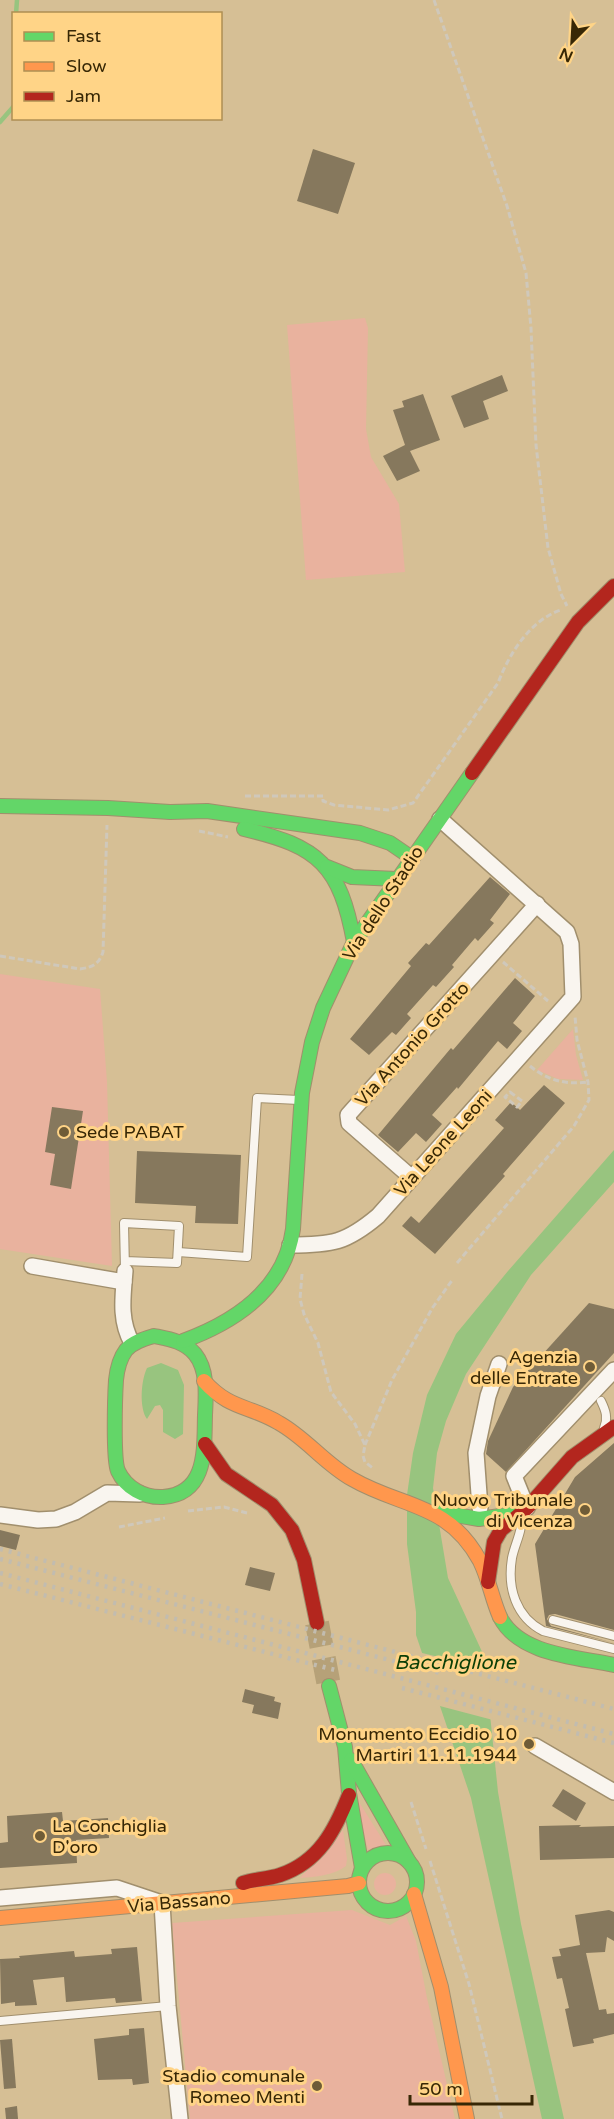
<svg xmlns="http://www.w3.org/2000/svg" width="614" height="2119" font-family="'Varela Round',sans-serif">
  <rect width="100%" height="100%" fill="#d6bf95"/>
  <!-- green -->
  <g fill="#e9b29e">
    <polygon points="365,318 368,328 366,429 371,457 399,504 405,572 306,580 287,325"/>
    <polygon points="0,974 100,989 107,1082 112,1266 0,1249"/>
    <polygon points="573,1029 576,1055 583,1080 558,1079 537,1070"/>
    <polygon points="354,1794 386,1845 368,1849"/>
    <path d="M 343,1830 L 347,1859 L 346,1866 C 335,1875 315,1877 300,1878 Z"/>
    <circle cx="385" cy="1884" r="11"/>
    <polygon points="352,1910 390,1925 406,1916 416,1941 427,1998 455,2119 190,2119 172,1923"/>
  </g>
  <!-- water -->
  <g fill="#98c47f">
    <polygon points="614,1150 614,1182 531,1275 466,1374 446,1421 437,1453 433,1488 448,1578 484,1656 498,1792 521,1924 564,2119 542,2119 471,1798 416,1635 416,1612 407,1544 407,1495 413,1453 427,1395 456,1334 508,1271"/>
    <path d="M 161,1363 L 178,1370 L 184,1385 L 183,1434 L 175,1439 L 163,1432 L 163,1410 L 160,1405 L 155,1406 L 147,1419 C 139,1408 141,1380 147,1368 Z"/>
  </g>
  <!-- pier -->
  <polygon fill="#d6bf95" points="418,1652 488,1669 493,1720 436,1705"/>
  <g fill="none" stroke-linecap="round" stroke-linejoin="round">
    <!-- stream -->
    <g stroke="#98c47f" stroke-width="4.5">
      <polyline points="16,14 17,0"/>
      <polyline points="0,122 14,106"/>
    </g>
  </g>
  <!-- building -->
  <g fill="#86785d">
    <polygon points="313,149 355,163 338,214 297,201"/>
    <polygon points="502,375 508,391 483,401 489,419 464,428 451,396"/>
    <polygon points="423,394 440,440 410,451 420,471 397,481 383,456 405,445 393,410 404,407 402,401"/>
    <polygon points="490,877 510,894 490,920 494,923 478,941 475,938 452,965 454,967 436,987 433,985 407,1014 411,1018 396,1035 392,1032 369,1055 350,1039 411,966 408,963 426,943 429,945"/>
    <polygon points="515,978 535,996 513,1023 522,1031 507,1049 498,1041 458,1089 457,1087 432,1115 442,1124 426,1142 416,1133 398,1152 378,1135 451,1048 453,1050"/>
    <polygon points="544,1085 565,1103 503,1174 505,1176 435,1254 402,1226 411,1216 419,1223 504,1128 495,1120 511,1102 520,1110"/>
    <polygon points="52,1107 83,1111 71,1189 50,1185 55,1154 45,1152"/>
    <polygon points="137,1151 241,1155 238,1224 195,1223 196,1206 135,1203"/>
    <polygon points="589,1303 614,1309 614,1353 506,1472 486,1454 488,1441 513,1387"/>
    <polygon points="614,1443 614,1630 555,1614 549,1615 547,1619 551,1626 614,1643 546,1626 535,1544 575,1477"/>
    <polygon points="0,1530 20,1535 16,1550 0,1546"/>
    <polygon points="250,1567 275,1573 270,1591 245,1585"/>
    <polygon points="245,1689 275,1697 274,1701 281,1703 278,1719 252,1713 254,1705 242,1702"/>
    <polygon points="563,1789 586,1803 576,1821 552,1806"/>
    <polygon points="62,1812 63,1821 108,1818 109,1838 76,1840 77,1863 0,1868 0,1843 8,1842 7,1816"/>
    <polygon points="581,1825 579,1827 614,1826 614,1858 540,1860 539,1826"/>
    <polygon points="609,1910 614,1912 614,1941 607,1937 605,1952 586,1953 599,2010 606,2009 607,2014 614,2013 614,2034 593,2039 594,2043 573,2047 565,2009 569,2008 562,1978 557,1979 552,1957 561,1956 559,1949 580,1945 575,1915"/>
    <polygon points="137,1947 142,2001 116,2003 115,1998 66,2002 64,1977 33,1980 37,2005 15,2006 15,2002 1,2004 0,1959 20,1958 19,1956 74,1951 75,1957 112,1954 111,1949"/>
    <polygon points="144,2028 149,2083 133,2085 132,2079 98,2080 94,2039 129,2035 129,2029"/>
    <polygon points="12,2039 16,2088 4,2089 0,2040"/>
    <polygon points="17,2106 18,2119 6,2119 5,2108"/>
  </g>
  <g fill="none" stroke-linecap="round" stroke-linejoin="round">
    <!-- primary-tunnel -->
    <polyline stroke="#b6a178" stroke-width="24" stroke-dasharray="24 12" stroke-linecap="butt" points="317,1623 329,1686"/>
    <!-- lane casing -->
    <g stroke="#a18f6d" stroke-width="10">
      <g id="lane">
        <polyline points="178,1252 247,1257 257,1098 299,1100"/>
        <polyline points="125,1261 177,1263 179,1226 124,1223 125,1271"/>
        <path d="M 601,1401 C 606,1411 608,1418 604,1428"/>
        <path d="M 521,1516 C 523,1531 515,1543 512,1558 C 507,1588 516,1617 543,1631 L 614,1649"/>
        <polyline points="553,1620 614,1636"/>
        <polyline points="0,2021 168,2006"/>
      </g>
    </g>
    <!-- street casing -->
    <g stroke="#a18f6d" stroke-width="18">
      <g id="street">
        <polyline points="412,1178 349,1123 348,1115 537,904"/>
        <path d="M 290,1245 C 332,1245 346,1243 378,1216 L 573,997 L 571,944 L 567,932 L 440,819"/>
        <polyline points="32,1266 124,1282"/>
        <path d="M 125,1271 C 123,1296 119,1320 132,1343"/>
        <polyline points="480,1508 476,1453 488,1396 499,1364"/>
        <polyline points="527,1508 514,1476 614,1370"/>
        <polyline points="0,1515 38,1520 56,1519 75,1512 107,1493 140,1494"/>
        <polyline points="535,1746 614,1792"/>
        <polyline points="0,1898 117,1888 162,1903 168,2006 180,2119"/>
      </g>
    </g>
    <!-- fast casing -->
    <g stroke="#a18f6d" stroke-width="16">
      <g id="fast">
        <polyline points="0,806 108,808 170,812 207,811 360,833 390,843 412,858"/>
        <path d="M 244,829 C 319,846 340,866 354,942"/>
        <polyline points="327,867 352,877 397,879"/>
        <path d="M 154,1336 C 169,1339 184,1341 195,1354 C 208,1370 206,1395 205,1415 C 204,1448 208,1494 163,1497 C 144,1498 126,1488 118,1471 C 113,1459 115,1396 116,1380 C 117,1370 120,1358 126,1350 C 133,1342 144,1339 154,1336 Z"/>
        <path d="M 183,1341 C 235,1322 285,1289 293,1229 L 302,1093 L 312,1042 L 323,1008 L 354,942 L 472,773"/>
        <polyline points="438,1512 479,1519 520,1513"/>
        <path d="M 500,1617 C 519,1655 577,1657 614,1665"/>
        <polyline points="329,1686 345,1747 349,1793 362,1868"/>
        <polyline points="351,1760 409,1862"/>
        <circle cx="388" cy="1882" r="29"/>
      </g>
    </g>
    <!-- slow casing -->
    <g stroke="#a18f6d" stroke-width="16">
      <g id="slow">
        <path d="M 204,1381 C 230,1410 249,1405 279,1423 C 306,1438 325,1464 352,1479 C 402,1508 448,1502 480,1561 C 489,1579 492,1599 500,1617"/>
        <polyline points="414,1894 441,1987 467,2119"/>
        <polyline points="0,1918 348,1886 359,1883"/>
      </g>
    </g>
    <!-- jam casing -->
    <g stroke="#a18f6d" stroke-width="16">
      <g id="jam">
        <polyline points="472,773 578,622 614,586"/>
        <polyline points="205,1444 226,1474 272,1505 292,1530 304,1560 317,1623"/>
        <polyline points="488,1582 494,1542 501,1530 527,1508 572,1457 614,1427"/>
        <path d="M 243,1883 C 255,1879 268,1879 280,1875 C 319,1862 335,1830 349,1795"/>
      </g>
    </g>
    <!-- path -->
    <g stroke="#cfc8bb" stroke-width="3" stroke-dasharray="6 3" stroke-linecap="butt">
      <polyline points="434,0 507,206 526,273 531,328 536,445 548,548 561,594 567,606"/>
      <path d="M 245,796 L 323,796 L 323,801 L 334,805 L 388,810 L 413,803 L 498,683 C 509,654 530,620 561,610"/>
      <polyline points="199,831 228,837"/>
      <path d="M 0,956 L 80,969 C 93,967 99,964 103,952 L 107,825"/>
      <polyline points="503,962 548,1001"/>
      <path d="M 530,1066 C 547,1080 565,1085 588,1082"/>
      <polygon points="510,1092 522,1101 517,1107 505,1097"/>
      <polyline points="457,1263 574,1126 589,1100 588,1082 577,1040 575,1016"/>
      <polyline points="302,1274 300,1299 304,1314 318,1343 331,1392 355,1424 365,1445 363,1456 365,1462 374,1469"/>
      <polyline points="365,1445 392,1380 433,1307 453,1279"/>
      <polyline points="188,1511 224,1507 247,1513"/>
      <polyline points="119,1527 165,1518"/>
      <polyline points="411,1802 426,1849"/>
      <polyline points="430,1861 469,1984 502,2119"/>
    </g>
    <!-- lane -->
    <use href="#lane" stroke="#f9f5ef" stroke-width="8"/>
    <!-- street -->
    <use href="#street" stroke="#f9f5ef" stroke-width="15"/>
    <!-- fast -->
    <use href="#fast" stroke="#63d668" stroke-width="14"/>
    <!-- slow -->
    <use href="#slow" stroke="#ff974d" stroke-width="14"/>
    <!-- jam -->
    <use href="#jam" stroke="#b3261e" stroke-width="14"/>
    <!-- rail -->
    <g stroke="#c2bcaf" stroke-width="4.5" stroke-dasharray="3 6" stroke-linecap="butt">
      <polyline points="0,1549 614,1709"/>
      <polyline points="0,1559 440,1673"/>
      <polyline points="0,1573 614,1734"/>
      <polyline points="0,1584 335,1670"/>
      <polyline points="402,1688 614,1743"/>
    </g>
  </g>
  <!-- markers -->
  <g fill="#6f5c37" stroke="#ffd487" stroke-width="2">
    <circle cx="64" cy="1132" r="6"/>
    <circle cx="590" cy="1367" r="6"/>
    <circle cx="585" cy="1510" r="6"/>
    <circle cx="529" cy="1744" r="6"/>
    <circle cx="40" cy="1836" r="6"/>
    <circle cx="317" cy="2086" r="6"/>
  </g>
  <g text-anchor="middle" stroke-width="6" stroke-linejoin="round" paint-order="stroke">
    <!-- street labels -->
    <g font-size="18" fill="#372705" stroke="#ffd487">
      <text transform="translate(383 903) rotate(-57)" y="6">Via dello Stadio</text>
      <text transform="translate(412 1044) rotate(-48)" y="6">Via Antonio Grotto</text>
      <text transform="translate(443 1143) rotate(-48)" y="6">Via Leone Leoni</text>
      <text transform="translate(179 1902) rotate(-5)" y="6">Via Bassano</text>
    </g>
    <!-- poi labels -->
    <g font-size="18" fill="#372705" stroke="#ffd487" text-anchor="end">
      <text x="76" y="1138" text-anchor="start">Sede PABAT</text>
      <text x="578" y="1363">Agenzia<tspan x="578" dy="21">delle Entrate</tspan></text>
      <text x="573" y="1506">Nuovo Tribunale<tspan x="573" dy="21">di Vicenza</tspan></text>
      <text x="517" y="1740">Monumento Eccidio 10<tspan x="517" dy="21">Martiri 11.11.1944</tspan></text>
      <text x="52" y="1832" text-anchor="start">La Conchiglia<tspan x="52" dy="21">D'oro</tspan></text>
      <text x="305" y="2082">Stadio comunale<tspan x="305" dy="21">Romeo Menti</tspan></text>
    </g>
    <!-- water labels -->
    <g font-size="20" font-style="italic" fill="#0c3f07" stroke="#ffd487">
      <text x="455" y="1669">Bacchiglione</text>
    </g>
  </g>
  <!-- legend -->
  <rect x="12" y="12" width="210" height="108" fill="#ffd487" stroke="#af8f53" stroke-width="1.5"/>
  <rect x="24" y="32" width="30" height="9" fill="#63d668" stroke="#af8f53" stroke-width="1.5"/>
  <text x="66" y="42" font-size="18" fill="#372705">Fast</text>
  <rect x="24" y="62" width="30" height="9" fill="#ff974d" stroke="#af8f53" stroke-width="1.5"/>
  <text x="66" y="72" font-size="18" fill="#372705">Slow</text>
  <rect x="24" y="92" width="30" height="9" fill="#b3261e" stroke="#af8f53" stroke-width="1.5"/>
  <text x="66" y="102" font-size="18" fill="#372705">Jam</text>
  <!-- north arrow -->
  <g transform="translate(572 42) rotate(204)" stroke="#ffd487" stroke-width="4.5" paint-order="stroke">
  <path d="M0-4.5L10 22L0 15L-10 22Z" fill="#372705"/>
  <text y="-9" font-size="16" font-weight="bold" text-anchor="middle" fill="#372705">N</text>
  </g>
  <!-- scale -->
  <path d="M410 2095v9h122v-9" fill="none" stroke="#372705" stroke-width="3"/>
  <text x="419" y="2095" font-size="18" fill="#372705" stroke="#ffd487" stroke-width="4.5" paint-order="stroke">50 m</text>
</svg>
